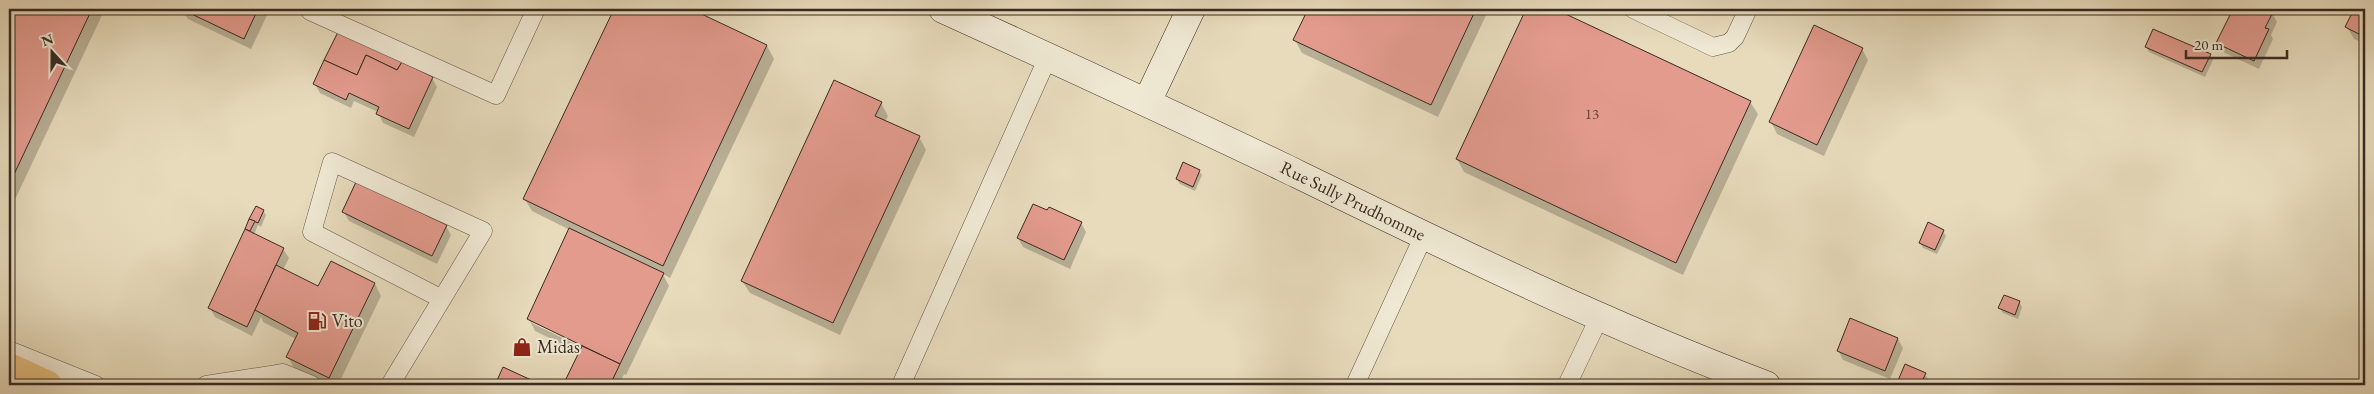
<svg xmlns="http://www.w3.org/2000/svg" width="2374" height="394" font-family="'EB Garamond',serif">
  <rect width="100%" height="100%" fill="#e7dbbc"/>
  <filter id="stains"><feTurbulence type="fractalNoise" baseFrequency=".004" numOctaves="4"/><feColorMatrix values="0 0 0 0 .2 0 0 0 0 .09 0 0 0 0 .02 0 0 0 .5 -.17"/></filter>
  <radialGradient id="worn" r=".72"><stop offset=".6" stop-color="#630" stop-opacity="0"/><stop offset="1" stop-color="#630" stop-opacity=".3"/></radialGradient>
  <!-- shadow -->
  <g fill="#0003" fill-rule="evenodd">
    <polygon points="9,9 105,9 11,208 9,207"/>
    <polygon points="181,9 270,9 251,49 188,19"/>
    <path d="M 615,9 L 688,9 L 767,46 L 774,59 L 670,278 L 663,274 L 669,286 L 626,375 L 624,374 L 619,385 L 564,385 L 580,353 L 535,331 L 529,319 L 570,230 L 532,211 L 524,198 ZM 533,321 L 583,345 L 583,348 L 532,323 Z"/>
    <polygon points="1310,9 1489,9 1438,117 1302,53 1295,40"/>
    <polygon points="1528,9 1552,9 1750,102 1758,114 1683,275 1464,172 1457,159"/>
    <polygon points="1681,9 1698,9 1695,15"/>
    <polygon points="2234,9 2264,9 2272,12 2277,22 2271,35 2273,39 2259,69 2223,52 2218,43"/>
    <polygon points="2356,9 2365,9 2365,44 2354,39 2347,27"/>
    <polygon points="2146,47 2210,55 2213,60 2205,77 2149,52"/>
    <polygon points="1862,49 1868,60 1824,156 1777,134 1771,122"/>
    <polygon points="432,78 437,87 414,137 383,123 378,112 354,101 351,108 320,93 315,84"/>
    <polygon points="881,103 888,116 885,122 919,137 926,150 840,335 750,293 742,281"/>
    <polygon points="1199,171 1202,175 1195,191 1180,184 1177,179"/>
    <polygon points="257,207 263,210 266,215 261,227 258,225 254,235 283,249 289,258 283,270 319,288 332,262 375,284 381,296 338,385 329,385 294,368 288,357 296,339 263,322 261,317 252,336 215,317 210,308"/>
    <polygon points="344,212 446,226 451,235 437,264 349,221"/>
    <polygon points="1081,223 1086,232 1070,269 1023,247 1018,238"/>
    <polygon points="1943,231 1946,236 1937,254 1923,248 1920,243"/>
    <polygon points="2019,302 2022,307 2018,319 2003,313 2000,308"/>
    <polygon points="1898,339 1903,348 1890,379 1843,360 1838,350"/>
    <polygon points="1925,374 1928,379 1925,385 1899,385 1898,383"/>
  </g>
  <!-- building -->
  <g fill="#e39b8e" stroke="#392a22">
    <polygon points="9,9 92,9 9,185"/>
    <polygon points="181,9 258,9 244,39"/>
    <polygon points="614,9 691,9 767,45 663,266 523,199"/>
    <polygon points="1308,9 1476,9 1431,105 1293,40"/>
    <polygon points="1526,9 1555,9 1751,101 1676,263 1456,159"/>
    <polygon points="2233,9 2267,9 2273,12 2265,28 2269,29 2254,61 2216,43"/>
    <polygon points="2354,9 2365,9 2365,37 2345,27"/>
    <polygon points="1814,25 1863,48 1817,145 1769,122"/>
    <polygon points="2153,29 2211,54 2202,72 2145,47"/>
    <polygon points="338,32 402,62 397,70 366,55 357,75 324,60"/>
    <polygon points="366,55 397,70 402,62 433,77 409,129 376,114 379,107 349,93 346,100 313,84 324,60 357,75"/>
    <polygon points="834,80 882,102 875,116 920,136 833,323 741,281"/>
    <polygon points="1183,162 1200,170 1193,187 1176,179"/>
    <polygon points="356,182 447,225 432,256 342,212"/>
    <polygon points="1033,204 1047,210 1049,207 1082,222 1064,260 1017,238"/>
    <polygon points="256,206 264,210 258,223 249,219"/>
    <polygon points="249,219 255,221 250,231 245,229"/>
    <polygon points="1928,222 1944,230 1935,250 1919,243"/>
    <polygon points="569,228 664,273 620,364 527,319"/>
    <polygon points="245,229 284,248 247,327 208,308"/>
    <polygon points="331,261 375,283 329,378 286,357 298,333 255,310 276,265 318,286"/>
    <polygon points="2004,295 2020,301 2015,315 1998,308"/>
    <polygon points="1850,318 1898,338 1885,371 1837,351"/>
    <polygon points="582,346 620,364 610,385 563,385"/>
    <polygon points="1905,364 1926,373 1920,385 1902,385 1897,383"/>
    <polygon points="503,367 542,385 495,385"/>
  </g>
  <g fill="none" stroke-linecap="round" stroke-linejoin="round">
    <!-- lane casing -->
    <g stroke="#645648" stroke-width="19">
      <g id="lane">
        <polyline points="311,9 310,11 496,95 536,9"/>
        <polyline points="1633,9 1713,47 1729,43 1735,37 1748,9"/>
        <polyline points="9,350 96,385"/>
        <polyline points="206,385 283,373 312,385"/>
        <polyline points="390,385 483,231 332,162 312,232 442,299"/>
        <polyline points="908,385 902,383 1048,57"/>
        <polyline points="1355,385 1424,235"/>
        <polyline points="1567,385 1600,316"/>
      </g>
    </g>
    <!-- secondary casing -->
    <g stroke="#392a22" stroke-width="29">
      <g id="secondary">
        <path d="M 943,9 C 1057,61 1172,114 1285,168 C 1443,245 1602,323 1766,385"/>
        <polyline points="1147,102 1191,9"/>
      </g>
    </g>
    <!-- primary casing -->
    <g stroke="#392a22" stroke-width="29">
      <polyline id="primary" points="9,367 48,385"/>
    </g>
    <!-- lane -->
    <use href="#lane" stroke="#efe8d3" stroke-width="18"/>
    <!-- secondary -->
    <use href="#secondary" stroke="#efe8d3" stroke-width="28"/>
    <!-- primary -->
    <use href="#primary" stroke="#e4be7e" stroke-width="28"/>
  </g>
  <!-- icons -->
  <defs>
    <g id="fuel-bare" transform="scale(1.5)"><path d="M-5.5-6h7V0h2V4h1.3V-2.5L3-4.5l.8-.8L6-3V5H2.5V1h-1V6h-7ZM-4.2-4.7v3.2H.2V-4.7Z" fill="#8f2418" stroke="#efe8d3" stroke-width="2.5" paint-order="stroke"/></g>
    <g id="shop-bare" transform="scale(1.5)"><path d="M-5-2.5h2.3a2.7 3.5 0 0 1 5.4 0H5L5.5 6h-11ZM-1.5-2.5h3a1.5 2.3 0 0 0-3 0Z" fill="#8f2418" stroke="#efe8d3" stroke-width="2.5" paint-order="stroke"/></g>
  </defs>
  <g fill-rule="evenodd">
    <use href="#fuel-bare" x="317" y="321"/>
    <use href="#shop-bare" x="522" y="347"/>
  </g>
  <g text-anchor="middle" stroke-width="4" stroke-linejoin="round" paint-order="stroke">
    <!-- number labels -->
    <g font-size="15" fill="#64463d">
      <text x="1592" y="119">13</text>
    </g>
    <!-- street labels -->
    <g font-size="18" fill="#392a22" stroke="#efe8d3">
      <text transform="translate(1353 201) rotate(26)" y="6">Rue Sully Prudhomme</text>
    </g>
    <!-- poi labels -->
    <g font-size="18" fill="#392a22" stroke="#efe8d3" text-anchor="start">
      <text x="332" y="327">Vito</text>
      <text x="537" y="353">Midas</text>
    </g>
  </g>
  <!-- margin -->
  <rect width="2374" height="394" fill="none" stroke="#e7dbbc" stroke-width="30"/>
  <rect x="10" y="10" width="2354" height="374" fill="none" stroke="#392a22" stroke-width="2.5"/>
  <rect x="15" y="15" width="2344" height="364" fill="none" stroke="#392a22"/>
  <!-- north arrow -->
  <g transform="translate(52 52) rotate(339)" stroke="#efe8d3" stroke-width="4" paint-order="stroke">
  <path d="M0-4L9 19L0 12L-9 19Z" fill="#392a22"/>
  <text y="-8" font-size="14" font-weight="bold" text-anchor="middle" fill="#392a22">N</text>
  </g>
  <!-- scale -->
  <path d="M2186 50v8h101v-8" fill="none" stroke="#392a22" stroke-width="2.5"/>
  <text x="2194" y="50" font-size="15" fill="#392a22" stroke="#efe8d3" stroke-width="4" paint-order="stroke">20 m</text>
  <rect width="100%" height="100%" filter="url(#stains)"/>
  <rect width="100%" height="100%" fill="url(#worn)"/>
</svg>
